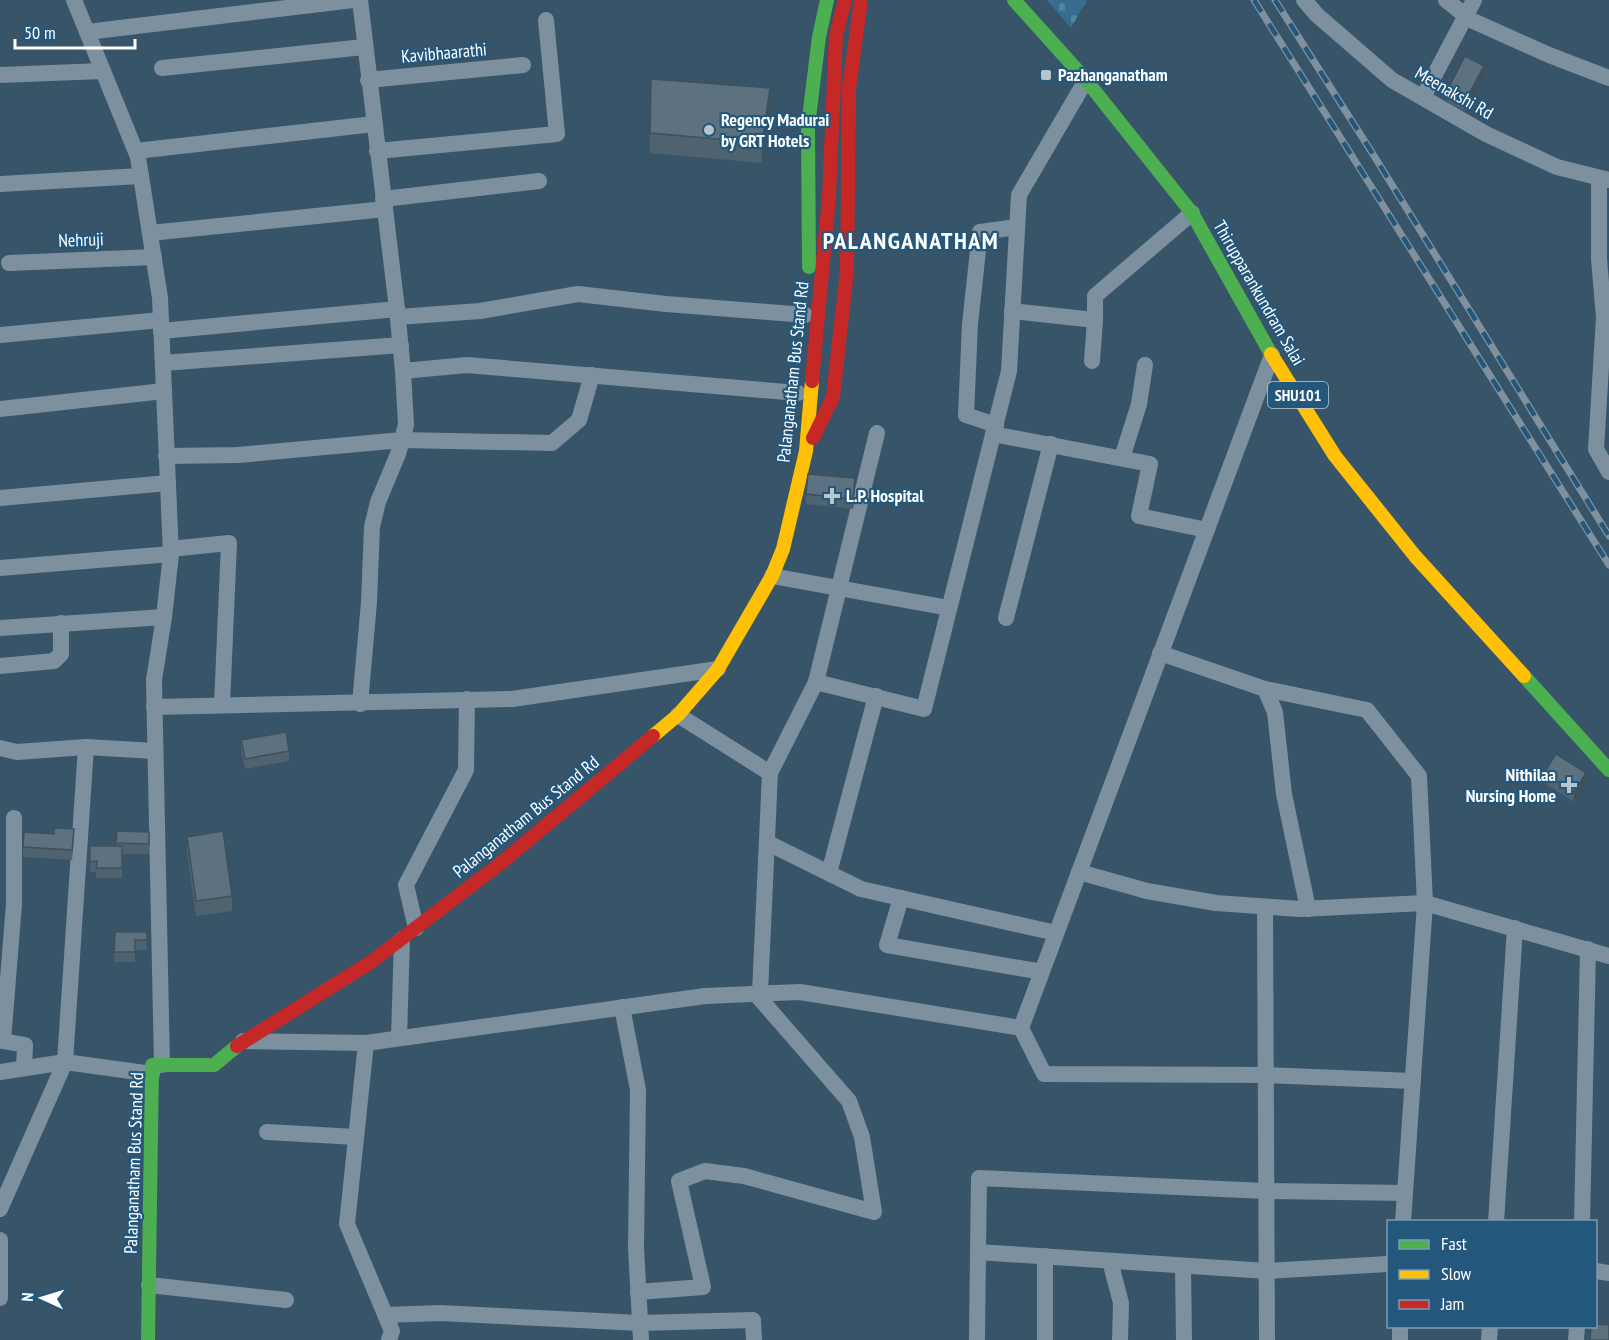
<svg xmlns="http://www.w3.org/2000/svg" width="1609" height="1340" font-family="'PT Sans Narrow',sans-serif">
  <defs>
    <pattern id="cemetery-stones" width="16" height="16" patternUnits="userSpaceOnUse" patternTransform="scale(1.5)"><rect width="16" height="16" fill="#386d92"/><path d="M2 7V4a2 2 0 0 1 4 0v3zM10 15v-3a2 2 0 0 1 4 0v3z" fill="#5683a2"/></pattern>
  </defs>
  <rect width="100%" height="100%" fill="#385468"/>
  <!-- cemetery -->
  <polygon fill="url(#cemetery-stones)" points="1047,0 1087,0 1071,28"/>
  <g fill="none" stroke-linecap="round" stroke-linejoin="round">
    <!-- street -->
    <g stroke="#7d909f" stroke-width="16">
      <polyline points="74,0 138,157 160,298 171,554 164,617 154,680 162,1065"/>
      <polyline points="1304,0 1317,15 1392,80 1486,134 1557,167 1609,180"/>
      <polyline points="1446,0 1471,20 1549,55 1609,78"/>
      <polyline points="87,32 353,0"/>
      <polyline points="162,68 364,47"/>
      <polyline points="0,75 103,71"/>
      <polyline points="368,80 523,65"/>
      <polyline points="1423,97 1474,0"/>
      <polyline points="136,151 374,124"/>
      <polyline points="377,151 557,134 546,20"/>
      <polyline points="1599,178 1599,259 1604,317 1596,449 1609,472"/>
      <polyline points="0,184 141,176"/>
      <polyline points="383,199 539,181"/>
      <polyline points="150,233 385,209"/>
      <polyline points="9,263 154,257"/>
      <polyline points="397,309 403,371 467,365 798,393"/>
      <polyline points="1012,311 1095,320 1092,361"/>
      <polyline points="398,317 480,311 578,294 666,304 805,315"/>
      <polyline points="1095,320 1095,296 1192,213"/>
      <polyline points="161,331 397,309 360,0"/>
      <polyline points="0,335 161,320"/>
      <polyline points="163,363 401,345"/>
      <polyline points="0,409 164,391"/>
      <polyline points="996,425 966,415 970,324 980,232 1017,227"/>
      <polyline points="993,434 1150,464 1139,516 1207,530"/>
      <polyline points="166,456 238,455 402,440 552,443 579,420 592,375"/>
      <polyline points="1122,458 1139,404 1145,365"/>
      <polyline points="0,498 168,483"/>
      <polyline points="170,549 229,543 222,705"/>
      <polyline points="0,568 171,554"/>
      <polyline points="772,576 949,608"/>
      <polyline points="1006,618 1051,444"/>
      <polyline points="0,628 164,617"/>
      <polyline points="1160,653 1265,689 1275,712 1284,794 1308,909"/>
      <polyline points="0,666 54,661 61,654 61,623"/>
      <polyline points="816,682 877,433"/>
      <polyline points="1265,689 1367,710 1419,776 1425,903 1403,1222"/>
      <polyline points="360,704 369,602 372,527 378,502 398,454 406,425 403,371"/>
      <polyline points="154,707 512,699 718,669"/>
      <polyline points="678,715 770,773 760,993"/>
      <polyline points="0,748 17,752 86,747 155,751"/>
      <polyline points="770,773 816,682 924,709 1009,371 1019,195 1086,80"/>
      <polyline points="14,818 14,904 3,1041 25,1045 24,1068"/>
      <polyline points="768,843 861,889 1056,933"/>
      <polyline points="1079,872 1147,891 1216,903 1300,909 1425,903 1609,956"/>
      <polyline points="829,873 876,696"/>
      <polyline points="901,898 887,945 1042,972"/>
      <polyline points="1265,907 1267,1340"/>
      <polyline points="416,928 406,885 466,770 467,699"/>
      <polyline points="622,1007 638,1090 636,1248 641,1340"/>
      <polyline points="1021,1028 1044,1074 1266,1075 1413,1081"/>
      <polyline points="399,1038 402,939"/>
      <polyline points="243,1041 366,1043 705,996 800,992 1021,1028 1272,355"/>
      <polyline points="366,1043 347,1224 392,1331 389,1340"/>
      <polyline points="0,1072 65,1062 152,1074"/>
      <polyline points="267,1132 356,1137"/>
      <polyline points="0,1209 65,1062 86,747"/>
      <polyline points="1496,1222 1515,928"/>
      <polyline points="1582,1222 1588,949"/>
      <polyline points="0,1240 0,1298"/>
      <polyline points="978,1252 979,1178 1266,1191 1405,1193"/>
      <polyline points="1045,1256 1045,1340"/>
      <polyline points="1110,1261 1121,1303 1120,1340"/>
      <polyline points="1183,1266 1184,1340"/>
      <polyline points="1596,1271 1609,1273"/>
      <polyline points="149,1285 286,1300"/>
      <polyline points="638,1292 703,1287 679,1181 705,1171 744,1176 874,1212 862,1137 849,1101 755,993"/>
      <polyline points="385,1315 440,1313 640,1323 753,1320 754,1340"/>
      <polyline points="977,1340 978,1252 1267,1271 1388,1264"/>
      <polyline points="1400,1340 1400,1326"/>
      <polyline points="1489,1340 1490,1326"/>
      <polyline points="1576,1340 1577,1326"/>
    </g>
    <!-- fast -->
    <g stroke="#4caf50" stroke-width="14">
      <polyline points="1014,0 1086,80 1192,213 1271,354"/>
      <polyline points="809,267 808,126 819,37 827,0"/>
      <polyline points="1524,676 1609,770"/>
      <polyline points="148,1340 152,1065 214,1065 237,1046"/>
    </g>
    <!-- slow -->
    <g stroke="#ffc107" stroke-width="14">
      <polyline points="1271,354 1335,456 1415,556 1524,676"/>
      <polyline points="653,736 678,715 718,669 772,576 783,549 806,451 812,381"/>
    </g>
    <!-- jam -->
    <g stroke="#c62828" stroke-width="14">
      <polyline points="812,381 829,197 836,35 845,0"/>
      <polyline points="813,438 833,397 847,270 849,88 861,0"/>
      <polyline points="237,1046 371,962 501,863 653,736"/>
    </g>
    <!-- rail casing -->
    <g stroke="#7f909f" stroke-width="7">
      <g id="rail">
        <polyline points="1254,0 1609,565"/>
        <polyline points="1275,0 1376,159 1609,536"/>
      </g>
    </g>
    <!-- rail -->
    <use href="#rail" stroke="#24577c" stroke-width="4.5" stroke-dasharray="14" stroke-linecap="butt"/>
  </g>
  <!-- wall -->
  <g fill="#4f626f">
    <polygon points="1484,76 1465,111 1447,102 1447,91"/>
    <polygon points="770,108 762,163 650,153 650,133"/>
    <polygon points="855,489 853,509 806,504 806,494"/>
    <polygon points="241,740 289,751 289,761 245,769 241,750"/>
    <polygon points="1544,773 1586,783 1574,802 1544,783"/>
    <polygon points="117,831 149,832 149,854 122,854 122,878 96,878 96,872 90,872 90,846 116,846"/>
    <polygon points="187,837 232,896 232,911 196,916 187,852"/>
    <polygon points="74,839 72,860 23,857 23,847"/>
    <polygon points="115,932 147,932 147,950 135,950 135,962 114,962"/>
  </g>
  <!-- shaded-wall -->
  <g fill="#40505a">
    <polygon points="1484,66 1484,76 1465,111 1465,101"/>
    <polygon points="770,88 770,108 762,163 762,143"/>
    <polygon points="855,478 855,489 853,509 853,499"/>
    <polygon points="1586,773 1586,783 1574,802 1574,792"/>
  </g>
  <!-- building -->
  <g fill="#5c7281" stroke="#40505a" stroke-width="1.5">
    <polygon points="1465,56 1484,66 1465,101 1447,91"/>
    <polygon points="651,79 770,88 762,143 650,133"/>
    <polygon points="808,474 855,478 853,499 806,494"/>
    <polygon points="286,732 289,751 245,759 241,740"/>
    <polygon points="1556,754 1586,773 1574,792 1544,773"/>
    <polygon points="54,828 74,829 72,850 23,847 24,832 54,834"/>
    <polygon points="117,831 149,832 149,844 116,843"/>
    <polygon points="223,831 232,896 196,901 187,837"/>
    <polygon points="90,846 122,846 122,868 96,868 97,861 90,862"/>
    <polygon points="115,932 147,932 147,940 135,940 135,952 114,952"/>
    <polygon points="1596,1324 1609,1325 1609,1340 1590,1340 1591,1326 1596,1326"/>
  </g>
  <!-- markers -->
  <g fill="#b9c3ca" stroke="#24577c" stroke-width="2">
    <rect x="1040" y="69" width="12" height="12" rx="3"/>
    <circle cx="709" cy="130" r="6"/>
    <path d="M829 487h6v6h6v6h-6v6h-6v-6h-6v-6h6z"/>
    <path d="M1566 776h6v6h6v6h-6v6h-6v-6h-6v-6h6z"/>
  </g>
  <g text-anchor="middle" stroke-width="4.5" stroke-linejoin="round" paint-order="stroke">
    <!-- shield labels -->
    <rect fill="#24577c" stroke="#bdcdd8" stroke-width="1.5" x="1268" y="382" width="60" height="26" rx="4.5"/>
    <g font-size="16" font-weight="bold" fill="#fff">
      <text x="1298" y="401">SHU101</text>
    </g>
    <!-- street labels -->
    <g font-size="18" fill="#fff" stroke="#24577c">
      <text transform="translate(444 53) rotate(-5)" y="6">Kavibhaarathi</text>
      <text transform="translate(1454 93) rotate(30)" y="6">Meenakshi Rd</text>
      <text transform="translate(81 240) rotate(-2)" y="6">Nehruji</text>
      <text transform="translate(1259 293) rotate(60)" y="6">Thirupparankundram Salai</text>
      <text transform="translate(793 372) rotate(-84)" y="6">Palanganatham Bus Stand Rd</text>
      <text transform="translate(526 817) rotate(-39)" y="6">Palanganatham Bus Stand Rd</text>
      <text transform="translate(134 1163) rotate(-88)" y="6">Palanganatham Bus Stand Rd</text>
    </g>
    <!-- poi labels -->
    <g font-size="18" font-weight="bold" fill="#fff" stroke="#24577c" text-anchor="start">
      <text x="1058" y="81">Pazhanganatham</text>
      <text x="721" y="126">Regency Madurai<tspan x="721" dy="21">by GRT Hotels</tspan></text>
      <text x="846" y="502">L.P. Hospital</text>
      <text x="1556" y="781" text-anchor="end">Nithilaa<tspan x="1556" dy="21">Nursing Home</tspan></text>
    </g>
    <!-- district labels -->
    <g font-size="24" font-weight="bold" letter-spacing="1.5" fill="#fff" stroke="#24577c">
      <text x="911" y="249">PALANGANATHAM</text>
    </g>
  </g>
  <!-- legend -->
  <rect x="1387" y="1220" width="210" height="108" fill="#24577c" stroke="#7c9ab0" stroke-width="1.5"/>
  <rect x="1399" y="1240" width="30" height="9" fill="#4caf50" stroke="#7c9ab0" stroke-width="1.5"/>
  <text x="1441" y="1250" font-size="18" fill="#ffffff">Fast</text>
  <rect x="1399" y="1270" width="30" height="9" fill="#ffc107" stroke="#7c9ab0" stroke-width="1.5"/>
  <text x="1441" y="1280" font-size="18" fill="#ffffff">Slow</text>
  <rect x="1399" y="1300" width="30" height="9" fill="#c62828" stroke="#7c9ab0" stroke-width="1.5"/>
  <text x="1441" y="1310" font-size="18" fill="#ffffff">Jam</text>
  <!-- north arrow -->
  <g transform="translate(42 1298) rotate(274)" stroke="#24577c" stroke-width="4.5" paint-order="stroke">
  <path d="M0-4.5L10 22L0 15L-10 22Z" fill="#ffffff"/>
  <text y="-9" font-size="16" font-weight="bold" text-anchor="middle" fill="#ffffff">N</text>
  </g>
  <!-- scale -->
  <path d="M15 39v9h120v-9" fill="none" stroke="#ffffff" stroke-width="3"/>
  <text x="24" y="39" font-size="18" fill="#ffffff" stroke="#24577c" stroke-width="4.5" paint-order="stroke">50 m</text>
</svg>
